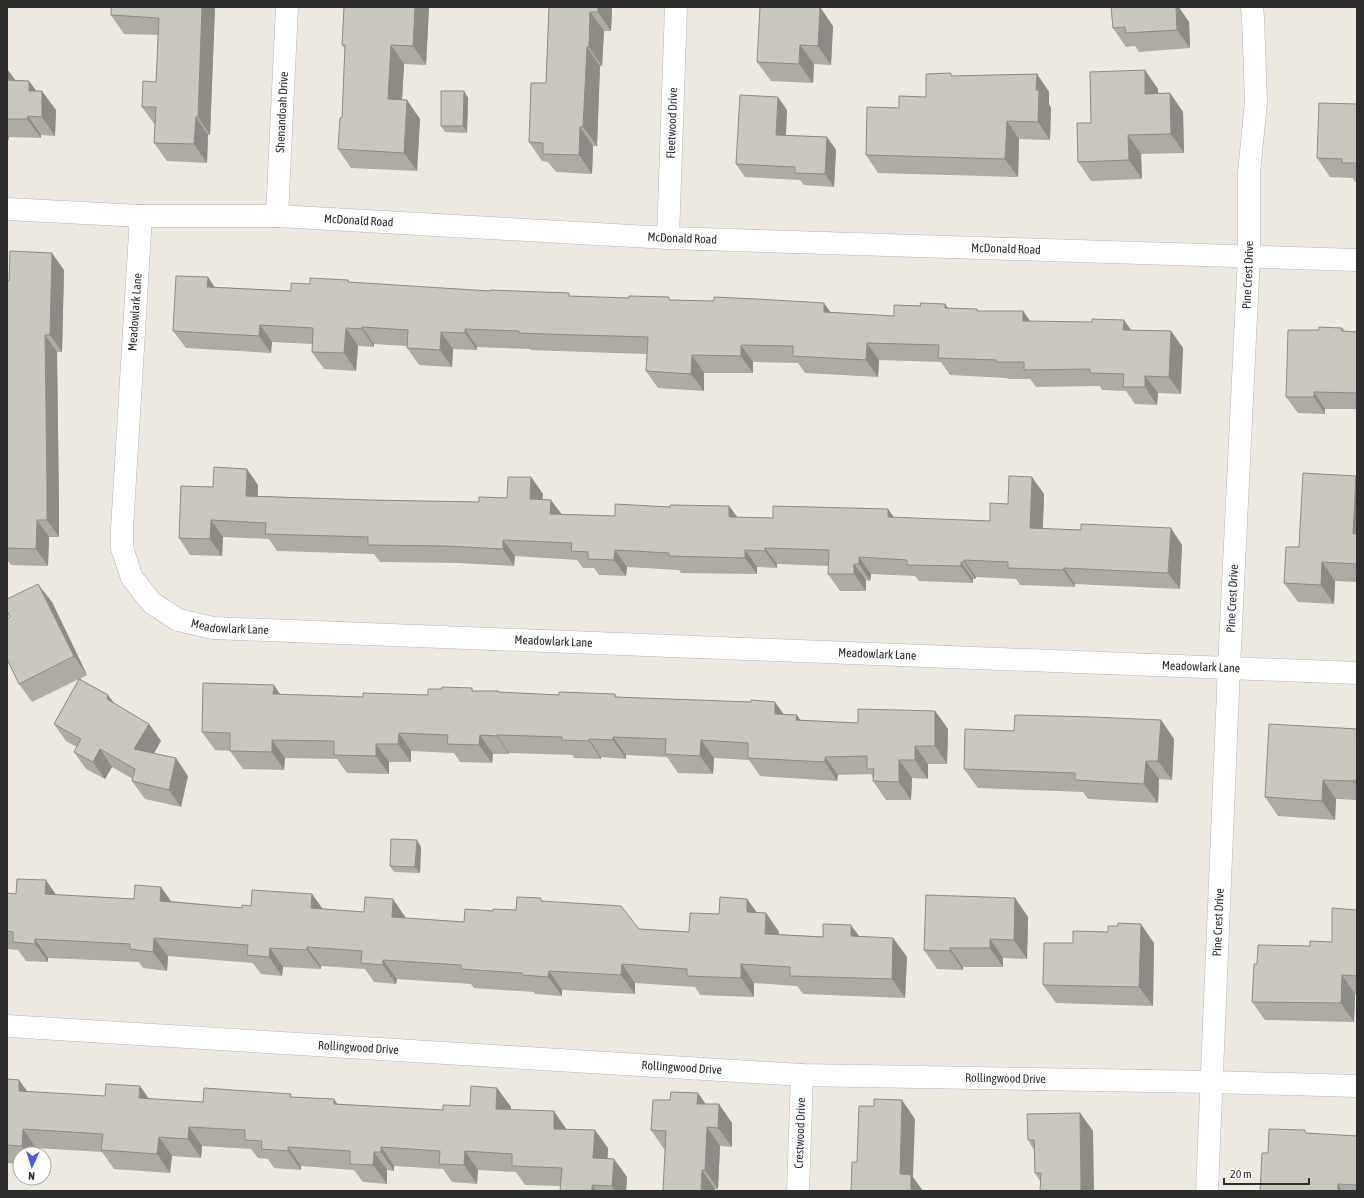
<svg xmlns="http://www.w3.org/2000/svg" width="1364" height="1198" font-family="'Asap Condensed',sans-serif">
  <rect width="100%" height="100%" fill="#ede9e0"/>
  <g fill="none" stroke-linecap="round" stroke-linejoin="round">
    <!-- minor casing -->
    <g stroke="#b3b5bf" stroke-width="23">
      <g id="minor">
        <path id="s1" d="M 141,216 L 122,529 L 122,548 L 132,578 L 152,603 L 178,620 L 213,628 L 1357,673"/>
        <path id="s2" d="M 277,216 L 287,7"/>
        <path id="s3" d="M 668,238 L 676,7"/>
        <path id="s4" d="M 7,1026 L 802,1075 L 1212,1082 L 1357,1086"/>
        <path id="s5" d="M 798,1191 L 802,1075"/>
        <path id="s6" d="M 1207,1191 L 1229,667 L 1249,256 L 1249,173 L 1256,102 L 1253,17 L 1252,7"/>
      </g>
    </g>
    <!-- tertiary casing -->
    <g stroke="#b3b5bf" stroke-width="23">
      <g id="tertiary">
        <path id="s7" d="M 7,209 L 141,216 L 277,216 L 668,238 L 1357,260"/>
      </g>
    </g>
    <!-- minor -->
    <use href="#minor" stroke="#fff" stroke-width="22"/>
    <!-- tertiary -->
    <use href="#tertiary" stroke="#fff" stroke-width="22"/>
  </g>
  <!-- wall -->
  <g fill="#adaba3">
    <polygon points="111,7 215,7 210,135 208,135 207,163 167,161 154,143 155,125 142,107 156,82 158,35 124,34 111,15"/>
    <polygon points="344,7 429,7 426,65 404,64 402,100 420,119 417,171 351,168 338,149 342,118 345,49 342,45"/>
    <polygon points="549,7 612,7 611,31 604,31 602,66 600,66 597,146 593,146 592,174 556,172 548,162 542,161 529,142 546,83"/>
    <polygon points="1180,9 1189,22 1190,48 1139,52 1135,46 1126,47 1113,28"/>
    <polygon points="833,26 831,65 814,64 813,83 771,81 757,62"/>
    <polygon points="7,69 15,80 29,81 36,91 56,110 55,136 41,135 41,138 9,137 8,141 7,141"/>
    <polygon points="1037,74 1049,92 1049,104 1051,108 1050,140 1019,139 1018,177 878,173 866,155 899,108 926,97 953,76"/>
    <polygon points="1158,89 1158,94 1170,93 1183,112 1184,153 1141,154 1142,179 1091,181 1078,162 1091,123"/>
    <polygon points="464,91 468,98 467,133 445,132 441,126"/>
    <polygon points="1357,104 1357,182 1355,182 1353,178 1330,177 1317,158"/>
    <polygon points="787,110 786,135 827,137 836,150 834,187 804,185 800,180 745,177 736,164"/>
    <polygon points="64,270 62,352 57,352 59,507 59,537 49,537 48,566 11,565 7,560 7,280 9,281"/>
    <polygon points="348,280 350,283 570,296 671,300 831,312 894,316 921,306 945,304 948,309 977,309 978,311 1023,311 1030,321 1130,330 1171,331 1183,348 1181,394 1158,393 1157,405 1135,404 1126,391 1102,390 1100,386 1036,387 1030,379 1008,379 1007,378 950,375 941,362 879,360 878,377 805,373 798,363 753,362 753,373 704,373 704,391 658,388 646,371 647,354 557,351 531,350 530,349 477,347 477,350 453,349 452,367 419,365 407,348 407,346 374,344 374,347 358,346 356,371 324,369 312,352 313,344 272,342 271,353 186,348 173,331 214,287 291,291 310,284"/>
    <polygon points="1342,328 1345,331 1357,332 1357,409 1325,409 1325,414 1298,413 1286,397 1319,330"/>
    <polygon points="531,477 543,494 542,499 561,514 615,516 670,507 729,506 737,517 773,518 888,509 894,518 990,521 1008,504 1044,494 1043,528 1182,545 1180,589 1075,584 1075,587 1020,585 1016,579 976,577 975,579 973,579 973,583 919,581 915,576 871,574 870,581 866,580 866,591 840,591 828,574 829,566 777,564 777,568 757,567 757,574 681,573 679,570 627,567 626,576 599,575 594,568 583,568 577,560 515,556 514,566 458,563 380,562 374,554 277,551 269,539 223,537 222,556 190,555 179,538 213,487 258,485 258,496 369,500 479,502 507,498"/>
    <polygon points="1357,477 1357,582 1335,581 1334,604 1298,602 1284,583 1299,547"/>
    <polygon points="52,602 87,675 80,679 108,695 115,704 149,724 161,741 154,753 188,776 181,807 145,799 132,781 133,779 112,767 105,779 86,769 74,752 77,747 66,741 54,724 79,679 32,702 19,684"/>
    <polygon points="474,691 559,695 615,694 617,697 784,714 801,720 858,723 935,711 948,729 947,764 928,764 928,779 912,778 911,800 886,800 873,781 873,778 871,774 838,775 837,781 760,776 749,760 714,758 713,774 678,773 667,757 626,755 626,759 601,757 601,759 574,758 573,755 509,753 509,754 493,754 492,763 460,762 454,753 411,751 411,762 389,762 389,774 347,773 337,759 285,758 284,770 243,769 230,751 215,750 202,732 280,694 363,697 428,695"/>
    <polygon points="1161,720 1174,739 1172,780 1159,779 1158,803 1088,799 1083,792 978,788 964,769 1014,731"/>
    <polygon points="1357,729 1357,800 1336,799 1335,820 1278,816 1265,797"/>
    <polygon points="421,847 420,873 394,872 390,866"/>
    <polygon points="161,887 171,901 242,908 312,894 323,909 406,918 464,922 493,911 516,910 543,901 639,929 689,932 747,899 757,912 766,913 779,932 779,934 823,937 860,937 893,938 907,957 905,998 803,994 797,986 754,983 754,997 700,995 695,987 635,983 635,994 562,990 562,996 535,994 534,992 474,988 471,984 397,979 396,984 374,982 365,969 321,966 321,969 283,967 282,976 261,974 253,963 168,956 167,971 143,968 139,962 48,958 48,962 26,961 18,950 7,949 7,893 16,894 56,895 134,899"/>
    <polygon points="1015,898 1028,917 1027,959 1003,958 1003,967 963,967 963,970 937,969 924,950"/>
    <polygon points="1357,910 1357,994 1355,994 1354,1022 1265,1020 1252,1002 1257,964 1310,946 1332,942"/>
    <polygon points="1073,943 1154,943 1153,1006 1056,1003 1043,985"/>
    <polygon points="7,1079 19,1080 28,1092 105,1096 140,1086 149,1099 203,1102 293,1097 338,1104 443,1110 470,1106 497,1088 511,1107 510,1109 567,1129 608,1148 607,1158 614,1159 627,1177 626,1191 560,1191 561,1186 525,1185 516,1172 478,1170 477,1184 452,1182 443,1169 394,1166 394,1171 387,1170 387,1184 363,1182 354,1170 301,1166 301,1170 274,1168 268,1159 258,1158 251,1149 202,1146 201,1158 172,1156 170,1173 114,1169 102,1152 36,1148 35,1154 20,1154 20,1164 7,1163"/>
    <polygon points="698,1093 705,1104 732,1123 732,1147 720,1146 718,1189 715,1189 665,1149 664,1149 651,1130 670,1100"/>
    <polygon points="1080,1113 1093,1131 1040,1181 1035,1173 1034,1150 1028,1140"/>
    <polygon points="1307,1133 1357,1136 1357,1191 1260,1191"/>
  </g>
  <!-- shaded-wall -->
  <g fill="#8d8b85">
    <polygon points="202,7 215,7 210,135 198,117"/>
    <polygon points="415,7 429,7 426,65 413,46"/>
    <polygon points="598,7 612,7 611,31 598,12"/>
    <polygon points="820,7 833,26 831,65 818,46"/>
    <polygon points="1170,7 1180,7 1180,9 1189,22 1190,48 1177,30"/>
    <polygon points="590,12 604,31 602,66 589,47"/>
    <polygon points="391,45 404,64 401,118 388,99"/>
    <polygon points="800,45 814,64 813,83 799,64"/>
    <polygon points="587,47 600,66 597,146 583,127"/>
    <polygon points="7,69 19,85 7,83"/>
    <polygon points="1145,70 1158,89 1159,113 1145,94"/>
    <polygon points="1037,74 1049,92 1049,104 1051,108 1050,140 1038,122 1036,90"/>
    <polygon points="29,81 42,99 42,91 56,110 55,136 42,117 29,91"/>
    <polygon points="464,91 468,98 467,133 463,126"/>
    <polygon points="1170,93 1183,112 1184,153 1171,134"/>
    <polygon points="778,97 787,110 785,148 776,135"/>
    <polygon points="407,100 420,119 417,171 404,153"/>
    <polygon points="28,116 41,135 41,138 27,119"/>
    <polygon points="196,117 208,135 207,163 194,144"/>
    <polygon points="1007,121 1019,139 1018,177 1005,159"/>
    <polygon points="580,127 593,146 592,174 579,155"/>
    <polygon points="7,135 9,137 8,141 7,139"/>
    <polygon points="1128,135 1141,154 1142,179 1129,160"/>
    <polygon points="827,137 836,150 834,187 825,174"/>
    <polygon points="52,253 64,270 62,352 50,335"/>
    <polygon points="208,277 220,295 207,287"/>
    <polygon points="824,303 836,320 824,312"/>
    <polygon points="945,304 957,321 945,308"/>
    <polygon points="1023,311 1035,328 1023,321"/>
    <polygon points="1124,320 1136,337 1123,330"/>
    <polygon points="260,325 272,342 271,353 259,336"/>
    <polygon points="362,327 374,344 374,347 362,329"/>
    <polygon points="346,328 358,346 356,371 344,353"/>
    <polygon points="465,329 477,347 477,350 465,333"/>
    <polygon points="1171,331 1183,348 1181,394 1169,377"/>
    <polygon points="441,332 453,349 452,367 440,350"/>
    <polygon points="45,335 57,352 59,507 59,537 47,520"/>
    <polygon points="867,343 879,360 878,377 866,360"/>
    <polygon points="741,345 753,362 753,373 741,356"/>
    <polygon points="692,355 704,373 704,391 691,374"/>
    <polygon points="1145,376 1158,393 1157,405 1145,387"/>
    <polygon points="1314,392 1325,409 1325,414 1314,397"/>
    <polygon points="247,469 258,485 257,513 246,496"/>
    <polygon points="1356,476 1357,477 1357,540 1353,534"/>
    <polygon points="531,477 543,494 542,516 530,499"/>
    <polygon points="1032,477 1044,494 1042,544 1030,528"/>
    <polygon points="551,500 563,516 550,514"/>
    <polygon points="729,506 741,522 729,517"/>
    <polygon points="888,509 900,526 888,517"/>
    <polygon points="37,520 49,537 48,566 36,549"/>
    <polygon points="211,520 223,537 222,556 210,539"/>
    <polygon points="1171,528 1182,545 1180,589 1168,573"/>
    <polygon points="503,540 515,556 514,566 503,549"/>
    <polygon points="765,548 777,564 777,568 765,551"/>
    <polygon points="615,550 627,567 626,576 614,560"/>
    <polygon points="745,550 757,567 757,574 745,558"/>
    <polygon points="859,557 871,574 870,581 859,564"/>
    <polygon points="964,560 976,577 975,579 964,562"/>
    <polygon points="961,562 973,579 973,583 961,566"/>
    <polygon points="1322,562 1335,581 1334,604 1321,585"/>
    <polygon points="854,564 866,580 866,591 854,574"/>
    <polygon points="1064,568 1075,584 1075,587 1063,570"/>
    <polygon points="38,584 52,602 87,675 74,656"/>
    <polygon points="274,685 286,703 273,694"/>
    <polygon points="108,695 120,712 107,699"/>
    <polygon points="775,702 788,720 775,714"/>
    <polygon points="935,711 948,729 947,764 935,746"/>
    <polygon points="797,715 809,733 796,720"/>
    <polygon points="1161,720 1174,739 1172,780 1158,761"/>
    <polygon points="149,724 161,741 146,767 134,749"/>
    <polygon points="399,733 411,751 411,762 398,744"/>
    <polygon points="480,735 493,754 492,763 479,745"/>
    <polygon points="497,735 509,753 509,754 497,736"/>
    <polygon points="613,737 626,755 626,759 613,740"/>
    <polygon points="589,739 601,757 601,759 589,741"/>
    <polygon points="272,740 285,758 284,770 272,752"/>
    <polygon points="701,740 714,758 713,774 700,756"/>
    <polygon points="376,744 389,762 389,774 376,756"/>
    <polygon points="915,746 928,764 928,779 915,760"/>
    <polygon points="100,749 112,767 105,779 93,762"/>
    <polygon points="825,757 838,775 837,781 825,762"/>
    <polygon points="176,758 188,776 181,807 169,790"/>
    <polygon points="899,760 912,778 911,800 899,782"/>
    <polygon points="1146,761 1159,779 1158,803 1144,784"/>
    <polygon points="1323,780 1336,799 1335,820 1322,801"/>
    <polygon points="1354,780 1357,785 1357,786 1353,781"/>
    <polygon points="417,840 421,847 420,873 415,867"/>
    <polygon points="46,880 59,899 45,894"/>
    <polygon points="161,887 174,906 160,901"/>
    <polygon points="312,894 325,913 311,908"/>
    <polygon points="1015,898 1028,917 1027,959 1014,940"/>
    <polygon points="393,899 406,918 392,917"/>
    <polygon points="747,899 760,918 747,912"/>
    <polygon points="766,913 779,932 778,953 765,934"/>
    <polygon points="1141,924 1154,943 1153,1006 1139,987"/>
    <polygon points="851,925 865,944 851,936"/>
    <polygon points="154,938 168,956 167,971 153,952"/>
    <polygon points="893,938 907,957 905,998 892,979"/>
    <polygon points="35,939 48,958 48,962 35,944"/>
    <polygon points="990,939 1003,958 1003,967 990,948"/>
    <polygon points="307,947 321,966 321,969 307,950"/>
    <polygon points="270,948 283,967 282,976 269,957"/>
    <polygon points="950,948 963,967 963,970 950,951"/>
    <polygon points="383,960 397,979 396,984 383,965"/>
    <polygon points="622,964 635,983 635,994 621,975"/>
    <polygon points="741,964 754,983 754,997 741,978"/>
    <polygon points="549,971 562,990 562,996 548,977"/>
    <polygon points="1342,975 1355,994 1354,1022 1341,1003"/>
    <polygon points="19,1080 32,1099 19,1091"/>
    <polygon points="140,1086 153,1105 139,1098"/>
    <polygon points="497,1088 511,1107 509,1128 496,1109"/>
    <polygon points="698,1093 711,1112 697,1104"/>
    <polygon points="334,1099 347,1118 334,1104"/>
    <polygon points="902,1100 915,1119 913,1177 923,1191 911,1191 900,1174"/>
    <polygon points="719,1104 732,1123 732,1147 718,1128"/>
    <polygon points="554,1111 567,1130 554,1129"/>
    <polygon points="1080,1113 1093,1131 1094,1191 1081,1191"/>
    <polygon points="189,1127 202,1146 201,1158 188,1139"/>
    <polygon points="707,1127 720,1146 718,1189 705,1170"/>
    <polygon points="23,1129 36,1148 35,1154 27,1154 22,1146"/>
    <polygon points="595,1130 608,1148 607,1176 593,1158"/>
    <polygon points="159,1137 172,1156 170,1173 157,1154"/>
    <polygon points="288,1147 301,1166 301,1170 288,1151"/>
    <polygon points="381,1147 394,1166 394,1171 381,1152"/>
    <polygon points="465,1151 478,1170 477,1184 464,1165"/>
    <polygon points="374,1152 387,1170 387,1184 373,1165"/>
    <polygon points="614,1159 627,1177 626,1191 615,1191 612,1186"/>
    <polygon points="702,1170 715,1189 715,1191 701,1191"/>
    <polygon points="1338,1184 1342,1191 1338,1191"/>
    <polygon points="592,1185 597,1191 592,1191"/>
  </g>
  <!-- building -->
  <g fill="#c9c7be" stroke="#8d8b85">
    <polygon points="111,7 202,7 198,117 196,117 194,144 154,143 156,107 142,107 143,81 156,82 159,18 111,15"/>
    <polygon points="344,7 415,7 413,46 391,45 388,99 407,100 404,153 338,149 340,118 342,118 345,45 342,45"/>
    <polygon points="549,7 598,7 598,12 590,12 589,47 587,47 583,127 580,127 579,155 543,154 543,143 529,142 531,83 546,83"/>
    <polygon points="760,7 820,7 818,46 800,45 799,64 757,62"/>
    <polygon points="1111,7 1176,7 1177,30 1126,33 1125,27 1113,28"/>
    <polygon points="1145,70 1145,94 1170,93 1171,134 1128,135 1129,160 1078,162 1077,123 1091,123 1090,72"/>
    <polygon points="951,73 951,76 1037,74 1036,90 1039,90 1038,122 1007,121 1005,159 866,155 867,107 899,108 899,96 926,97 926,74"/>
    <polygon points="7,80 29,81 29,91 42,91 42,117 28,116 27,119 7,119"/>
    <polygon points="441,91 464,91 463,126 441,126"/>
    <polygon points="740,95 778,97 776,135 827,137 825,174 795,173 795,167 736,164"/>
    <polygon points="1319,103 1357,104 1357,163 1342,163 1342,159 1317,158"/>
    <polygon points="10,251 52,253 50,335 45,335 47,490 47,520 37,520 36,549 7,548 7,280 9,281"/>
    <polygon points="176,276 208,277 207,287 291,291 291,283 310,284 310,278 348,280 348,282 490,291 490,290 569,293 569,296 629,298 629,296 669,297 669,300 714,301 714,297 757,299 824,303 824,312 894,316 894,305 921,306 920,303 945,304 945,308 977,309 977,311 1023,311 1023,321 1092,322 1092,319 1124,320 1123,330 1171,331 1169,377 1145,376 1145,387 1123,387 1124,374 1090,373 1090,369 1024,370 1024,362 996,362 996,360 938,358 939,345 867,343 866,360 793,356 793,346 741,345 741,356 692,355 691,374 646,371 648,337 545,334 519,333 519,331 465,329 465,333 441,332 440,350 407,348 408,330 362,327 362,329 346,328 344,353 312,352 313,328 260,325 259,336 173,331"/>
    <polygon points="1319,327 1342,328 1342,331 1357,332 1357,393 1314,392 1314,397 1286,397 1288,330 1319,330"/>
    <polygon points="214,467 247,469 246,496 369,500 479,502 479,497 507,498 508,477 531,477 530,499 551,500 550,514 615,516 615,504 670,507 670,505 729,506 729,517 773,518 773,506 888,509 888,517 990,521 990,503 1008,504 1009,476 1032,477 1030,528 1081,530 1081,524 1171,528 1168,573 1064,568 1063,570 1008,568 1008,562 964,560 964,562 961,562 961,566 907,565 907,560 859,557 859,564 854,564 854,574 828,574 829,550 765,548 765,551 745,550 745,558 669,556 669,553 615,550 614,560 588,559 588,552 571,551 572,543 503,540 503,549 446,546 368,545 368,537 265,534 266,523 211,520 210,539 179,538 181,486 213,487"/>
    <polygon points="1303,473 1356,476 1353,534 1357,534 1357,564 1322,562 1321,585 1284,583 1286,547 1299,547"/>
    <polygon points="38,584 74,656 19,684 7,659 7,619 10,617 7,611 7,599"/>
    <polygon points="79,679 108,695 107,699 149,724 134,749 176,758 169,790 132,781 135,769 100,749 93,762 74,752 81,739 54,724"/>
    <polygon points="203,683 274,685 273,694 363,697 363,693 428,695 428,689 442,689 442,687 472,688 472,691 498,691 498,692 559,695 559,692 615,694 615,697 751,702 751,700 775,702 775,714 797,715 796,720 858,723 858,709 935,711 935,746 915,746 915,760 899,760 899,782 873,781 874,769 867,769 867,756 825,757 825,762 748,758 748,743 701,740 700,756 665,754 666,739 613,737 613,740 589,739 589,741 562,740 562,737 497,735 497,736 480,735 479,745 447,744 448,735 399,733 398,744 376,744 376,756 334,755 334,741 272,740 272,752 230,751 230,733 202,732"/>
    <polygon points="1015,715 1093,717 1161,720 1158,761 1146,761 1144,784 1075,780 1075,773 964,769 965,729 1014,731"/>
    <polygon points="1269,724 1357,729 1356,737 1357,737 1357,780 1354,780 1353,781 1323,780 1322,801 1265,797"/>
    <polygon points="391,839 417,840 415,867 390,866"/>
    <polygon points="17,879 46,880 45,894 134,899 135,885 161,887 160,901 242,908 242,905 251,906 252,890 312,894 311,908 364,912 365,897 393,899 392,917 464,922 465,909 493,911 493,909 516,910 517,897 541,898 541,901 621,906 639,929 689,932 690,913 719,914 720,897 747,899 747,912 766,913 765,934 823,937 823,924 851,925 851,936 893,938 892,979 790,976 790,967 741,964 741,978 687,976 687,969 622,964 621,975 549,971 548,977 522,975 522,973 461,969 461,965 383,960 383,965 361,963 362,951 307,947 307,950 270,948 269,957 247,955 248,945 154,938 153,952 130,949 130,944 35,939 35,944 13,942 13,932 7,931 7,893 16,894"/>
    <polygon points="926,895 1015,898 1014,940 990,939 990,948 950,948 950,951 924,950"/>
    <polygon points="1332,908 1357,910 1357,976 1342,975 1341,1003 1252,1002 1254,964 1257,964 1258,945 1310,946 1310,941 1332,942"/>
    <polygon points="1118,923 1141,924 1139,987 1043,985 1044,943 1073,943 1073,931 1108,932 1108,926 1118,926"/>
    <polygon points="7,1079 19,1080 19,1091 105,1096 106,1084 140,1086 139,1098 203,1102 204,1088 291,1094 290,1097 334,1099 334,1104 443,1110 443,1105 470,1106 471,1086 497,1088 496,1109 554,1111 554,1129 595,1130 593,1158 614,1159 612,1186 592,1185 592,1191 560,1191 562,1168 512,1166 512,1154 465,1151 464,1165 439,1164 440,1151 381,1147 381,1152 374,1152 373,1165 350,1164 350,1151 288,1147 288,1151 261,1149 262,1141 245,1140 245,1130 189,1127 188,1139 159,1137 157,1154 101,1150 103,1134 23,1129 22,1146 7,1145"/>
    <polygon points="671,1092 698,1093 697,1104 719,1104 718,1128 707,1127 705,1170 702,1170 701,1191 663,1191 666,1131 651,1130 653,1100 670,1100"/>
    <polygon points="874,1099 902,1100 900,1174 911,1175 911,1191 851,1191 852,1162 857,1162 859,1106 874,1106"/>
    <polygon points="1080,1113 1081,1191 1040,1191 1041,1173 1035,1173 1034,1140 1028,1140 1027,1114"/>
    <polygon points="1269,1129 1305,1130 1305,1133 1357,1136 1357,1185 1338,1184 1338,1191 1260,1191 1262,1153 1268,1153"/>
  </g>
  <g text-anchor="middle" stroke-width="3" stroke-linejoin="round" paint-order="stroke">
    <!-- street labels -->
    <g font-size="12" fill="#2d2d2d" stroke="#fff">
      <text dy="4" stroke="none"><textPath href="#s2" startOffset="104">Shenandoah Drive</textPath></text>
      <text dy="4" stroke="none"><textPath href="#s3" startOffset="115">Fleetwood Drive</textPath></text>
      <text dy="4" stroke="none"><textPath href="#s7" startOffset="352">McDonald Road</textPath></text>
      <text dy="4" stroke="none"><textPath href="#s7" startOffset="676">McDonald Road</textPath></text>
      <text dy="4" stroke="none"><textPath href="#s7" startOffset="1000">McDonald Road</textPath></text>
      <text dy="4" stroke="none"><textPath href="#s6" startOffset="917">Pine Crest Drive</textPath></text>
      <text transform="translate(135 312) rotate(-86)" y="4">Meadowlark Lane</text>
      <text dy="4" stroke="none"><textPath href="#s6" startOffset="593">Pine Crest Drive</textPath></text>
      <text dy="4" stroke="none"><textPath href="#s1" startOffset="480">Meadowlark Lane</textPath></text>
      <text dy="4" stroke="none"><textPath href="#s1" startOffset="804">Meadowlark Lane</textPath></text>
      <text dy="4" stroke="none"><textPath href="#s1" startOffset="1128">Meadowlark Lane</textPath></text>
      <text dy="4" stroke="none"><textPath href="#s1" startOffset="1452">Meadowlark Lane</textPath></text>
      <text dy="4" stroke="none"><textPath href="#s6" startOffset="269">Pine Crest Drive</textPath></text>
      <text dy="4" stroke="none"><textPath href="#s4" startOffset="352">Rollingwood Drive</textPath></text>
      <text dy="4" stroke="none"><textPath href="#s4" startOffset="676">Rollingwood Drive</textPath></text>
      <text dy="4" stroke="none"><textPath href="#s4" startOffset="1000">Rollingwood Drive</textPath></text>
      <text dy="4" stroke="none"><textPath href="#s5" startOffset="58">Crestwood Drive</textPath></text>
    </g>
  </g>
  <!-- border -->
  <rect width="1364" height="1198" fill="none" stroke="#2d2d2d" stroke-width="16"/>
  <!-- north arrow -->
  <g transform="translate(32 1166) rotate(183)"><circle r="19" fill="#ffffff" stroke="#ababab"/>
  <path d="M0-3L7 15L0 10L-7 15Z" fill="#4a57f1"/>
  <text y="-6" font-size="11" font-weight="bold" text-anchor="middle" fill="#2d2d2d">N</text>
  </g>
  <!-- scale -->
  <path d="M1224 1178v6h85v-6" fill="none" stroke="#2d2d2d" stroke-width="2"/>
  <text x="1230" y="1178" font-size="12" fill="#2d2d2d" stroke="#ffffff" stroke-width="3" paint-order="stroke">20 m</text>
</svg>
